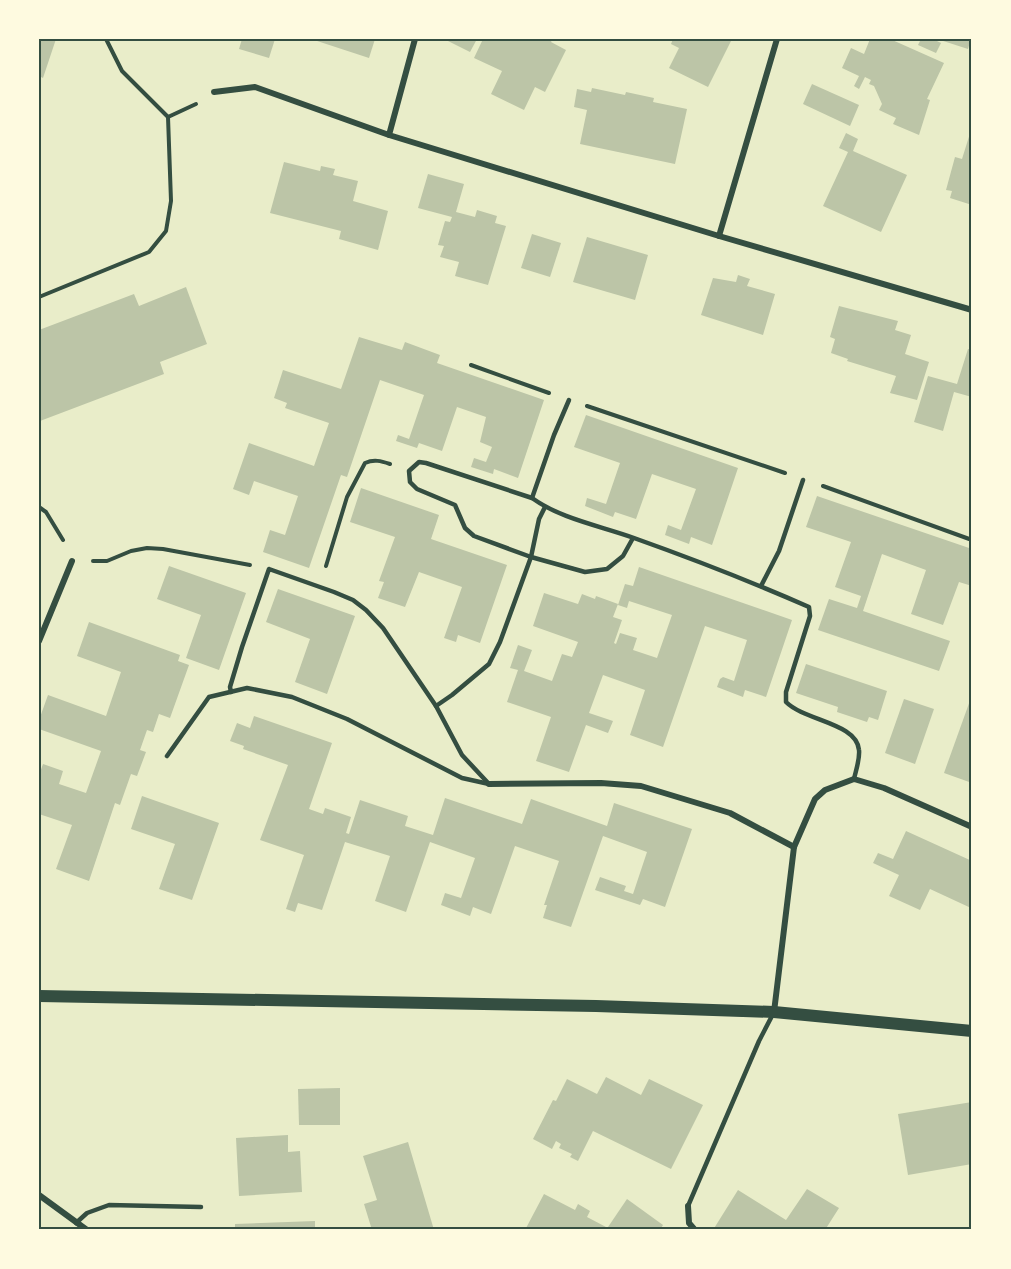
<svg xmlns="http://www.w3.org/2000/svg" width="1011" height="1269" font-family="'Sofia Sans Condensed',sans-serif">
  <rect width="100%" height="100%" fill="#e9edc9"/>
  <!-- building -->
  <g fill="#bcc5a7">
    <polygon points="39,39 56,39 43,78 39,76"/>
    <polygon points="242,39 275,39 269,58 239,49"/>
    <polygon points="311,39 375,39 369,58"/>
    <polygon points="444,39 477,39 470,52"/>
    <polygon points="483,39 550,39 552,40 551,42 566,50 545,92 535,87 524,110 491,94 502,71 474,58"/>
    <polygon points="673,39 732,39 708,87 669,68 679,48 671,44"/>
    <polygon points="870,39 890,39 944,63 927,99 930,100 919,135 893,124 896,118 879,110 882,104 874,86 869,84 871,80 865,77 859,89 854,86 859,76 842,68 851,48 864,54"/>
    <polygon points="921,39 933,39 941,43 936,53 918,45"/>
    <polygon points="937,39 971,39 968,49"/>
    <polygon points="812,84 859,105 850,126 803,104"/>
    <polygon points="592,88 625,95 626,92 654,98 653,102 687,109 675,164 580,144 587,110 574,107 577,89 591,92"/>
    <polygon points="972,127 972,205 950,198 952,191 946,190 955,157 962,159"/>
    <polygon points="846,133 858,139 853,151 907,175 881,232 823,206 848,152 839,148"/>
    <polygon points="284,162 320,171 321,166 335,169 333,175 358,181 353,201 388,211 378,250 339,239 341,231 270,213"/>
    <polygon points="428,174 464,184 456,212 475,217 477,210 497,216 495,223 506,226 488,285 455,276 459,262 440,257 444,246 438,245 445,221 450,222 452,217 418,208"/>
    <polygon points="532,234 561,243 550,277 521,268"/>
    <polygon points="587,237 648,255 635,300 573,282"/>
    <polygon points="738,275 750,279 747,286 775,294 763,335 701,315 713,278 736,282"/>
    <polygon points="186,287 207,344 160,362 164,374 40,421 39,330 134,294 139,306"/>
    <polygon points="839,306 898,321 895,330 911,335 905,354 929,362 917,400 890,393 896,376 847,361 848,359 831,353 835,339 830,337"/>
    <polygon points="359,337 402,350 405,342 440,355 437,363 544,400 518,478 494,469 493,474 471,467 474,458 486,462 492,447 480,442 486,417 457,407 442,451 419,443 417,448 396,441 398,435 409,439 424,395 380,380 347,477 341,475 309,568 263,552 270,530 285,535 298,496 254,481 249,495 233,489 249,443 314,466 329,423 285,408 287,403 274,398 283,370 341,389"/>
    <polygon points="968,349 972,350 972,397 954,392 943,431 914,422 928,376 957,384"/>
    <polygon points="586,415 738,468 712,545 691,537 689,544 665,535 668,525 681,530 696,489 652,474 636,519 615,512 613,517 585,506 587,498 606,504 620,463 574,447"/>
    <polygon points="361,488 439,515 431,539 507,565 480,643 458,635 456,642 444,638 462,587 419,572 405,607 378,598 384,582 379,581 395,537 350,522"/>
    <polygon points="817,496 972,549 972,586 959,582 943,625 911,614 926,570 882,554 863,611 950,641 939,671 818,630 829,599 857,608 861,596 835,587 851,542 806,527"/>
    <polygon points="169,566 246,593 219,670 186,658 201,615 157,599"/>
    <polygon points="639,567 792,620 766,697 745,690 743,697 717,687 720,679 723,677 734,681 747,640 705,626 663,747 630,735 645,690 603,675 589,713 613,721 608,733 586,725 569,772 536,761 551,717 507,702 518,670 510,668 518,645 532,650 524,671 552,681 562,654 572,657 578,642 533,626 544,593 578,604 582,594 595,599 596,596 618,604 613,617 622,620 614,643 616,644 620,633 637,638 633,650 657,658 672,615 629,601 627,608 618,605 625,584 633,586"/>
    <polygon points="278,589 355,616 327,694 295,682 310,639 266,622"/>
    <polygon points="89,622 180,655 178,661 189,665 170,718 159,714 153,732 147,730 140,750 146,752 137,776 131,774 120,805 115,803 89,881 56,869 72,825 39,814 39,775 43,764 63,771 59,784 86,793 101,751 39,729 39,720 48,695 106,716 121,672 77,656"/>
    <polygon points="806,664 887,691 878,720 869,717 867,722 837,712 838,707 796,693"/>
    <polygon points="972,695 972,783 944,773"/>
    <polygon points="904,699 934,709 915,764 885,753"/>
    <polygon points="254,716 332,743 309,809 323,814 325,808 351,817 346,833 349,834 360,800 408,816 405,826 433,835 445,798 522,824 531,799 607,826 614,803 692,829 665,907 643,899 640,905 595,890 600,877 626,886 624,891 633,894 647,852 603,836 571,927 543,918 547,905 544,905 559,861 515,846 491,914 473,907 470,916 441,905 445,893 461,898 475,858 430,842 406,912 375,901 390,856 345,842 322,910 298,903 295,912 286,909 304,855 260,840 288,765 243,749 244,746 230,741 237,723 250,728"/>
    <polygon points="142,796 219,823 192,900 159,889 175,844 131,829"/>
    <polygon points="906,831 972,861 971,908 930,889 920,910 889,896 899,875 873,863 878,853 893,859"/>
    <polygon points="606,1077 641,1095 649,1079 703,1105 671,1169 593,1131 578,1161 570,1157 572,1154 559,1148 561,1144 556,1141 552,1149 533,1139 553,1100 556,1101 567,1079 597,1094"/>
    <polygon points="340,1088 340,1125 299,1125 298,1089"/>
    <polygon points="972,1102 972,1164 908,1175 898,1114"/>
    <polygon points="288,1135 288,1152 300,1151 302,1192 239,1196 236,1138"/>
    <polygon points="408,1142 434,1230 372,1230 364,1204 377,1200 363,1156"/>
    <polygon points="807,1189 839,1208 825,1230 713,1230 738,1190 786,1220"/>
    <polygon points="544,1194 575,1210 578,1204 590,1211 587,1217 606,1227 605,1230 525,1230"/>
    <polygon points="627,1199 663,1225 660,1230 606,1230"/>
    <polygon points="315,1221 315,1230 235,1230 235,1224"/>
  </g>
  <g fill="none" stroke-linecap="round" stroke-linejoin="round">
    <!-- path -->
    <g stroke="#344e41" stroke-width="4">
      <polyline points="168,117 196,104"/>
      <polyline points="39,297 149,252 166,231 171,201 168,117 122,71 106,39"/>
      <polyline points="471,365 549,393"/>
      <polyline points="587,406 785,473"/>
      <polyline points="823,486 972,540"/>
      <polyline points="39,507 46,512 63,540"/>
      <polyline points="93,561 107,561 131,551 147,548 163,549 250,565"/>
      <path d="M 326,566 L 347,497 L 365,463 C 374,459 381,461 390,464"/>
    </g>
    <!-- service -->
    <g stroke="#344e41" stroke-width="4.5">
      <polyline points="532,498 554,435 569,400"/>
      <path d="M 633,538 L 623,556 L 607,569 L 585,572 L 531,557 L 474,536 L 465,528 L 455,505 L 417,489 L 410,482 L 409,471 L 419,462 L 426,463 L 532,498 C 561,519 601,526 634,538 C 693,559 752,582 809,607 L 810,616 L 786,692 L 786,702 C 805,721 857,723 859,750 C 860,759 856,770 854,779"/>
      <polyline points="761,586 779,551 803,480"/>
      <polyline points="231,692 230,687 242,647 269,569 334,592 353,600 366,610 383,628 436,706 462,755 489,784"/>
      <polyline points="436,706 452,695 489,664 500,642 531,557 539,519 545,507"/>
      <polyline points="167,756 209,697 247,688 292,697 347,719 462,778 489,784"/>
      <polyline points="688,1206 759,1041 773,1014"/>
      <polyline points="76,1223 87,1213 109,1205 201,1207"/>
    </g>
    <!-- minor -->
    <g stroke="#344e41" stroke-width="6">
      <polyline points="415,39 389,135 719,236 972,310"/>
      <polyline points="214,92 255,87 389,135"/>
      <polyline points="719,236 777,39"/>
      <polyline points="39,641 72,561"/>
      <polyline points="489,784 601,783 641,786 730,813 794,847"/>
      <polyline points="774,1012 794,847 815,799 825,790 854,779 884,788 972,827"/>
      <polyline points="39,1195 87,1230"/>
      <polyline points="688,1206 689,1223 695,1230"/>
    </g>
    <!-- secondary -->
    <polyline stroke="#344e41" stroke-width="12" points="39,996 596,1006 774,1012 972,1031"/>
  </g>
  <!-- border -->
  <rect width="1011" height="1269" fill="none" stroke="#fefae0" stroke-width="81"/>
  <rect x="40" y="40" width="930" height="1188" fill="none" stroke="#344e41" stroke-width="2"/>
</svg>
